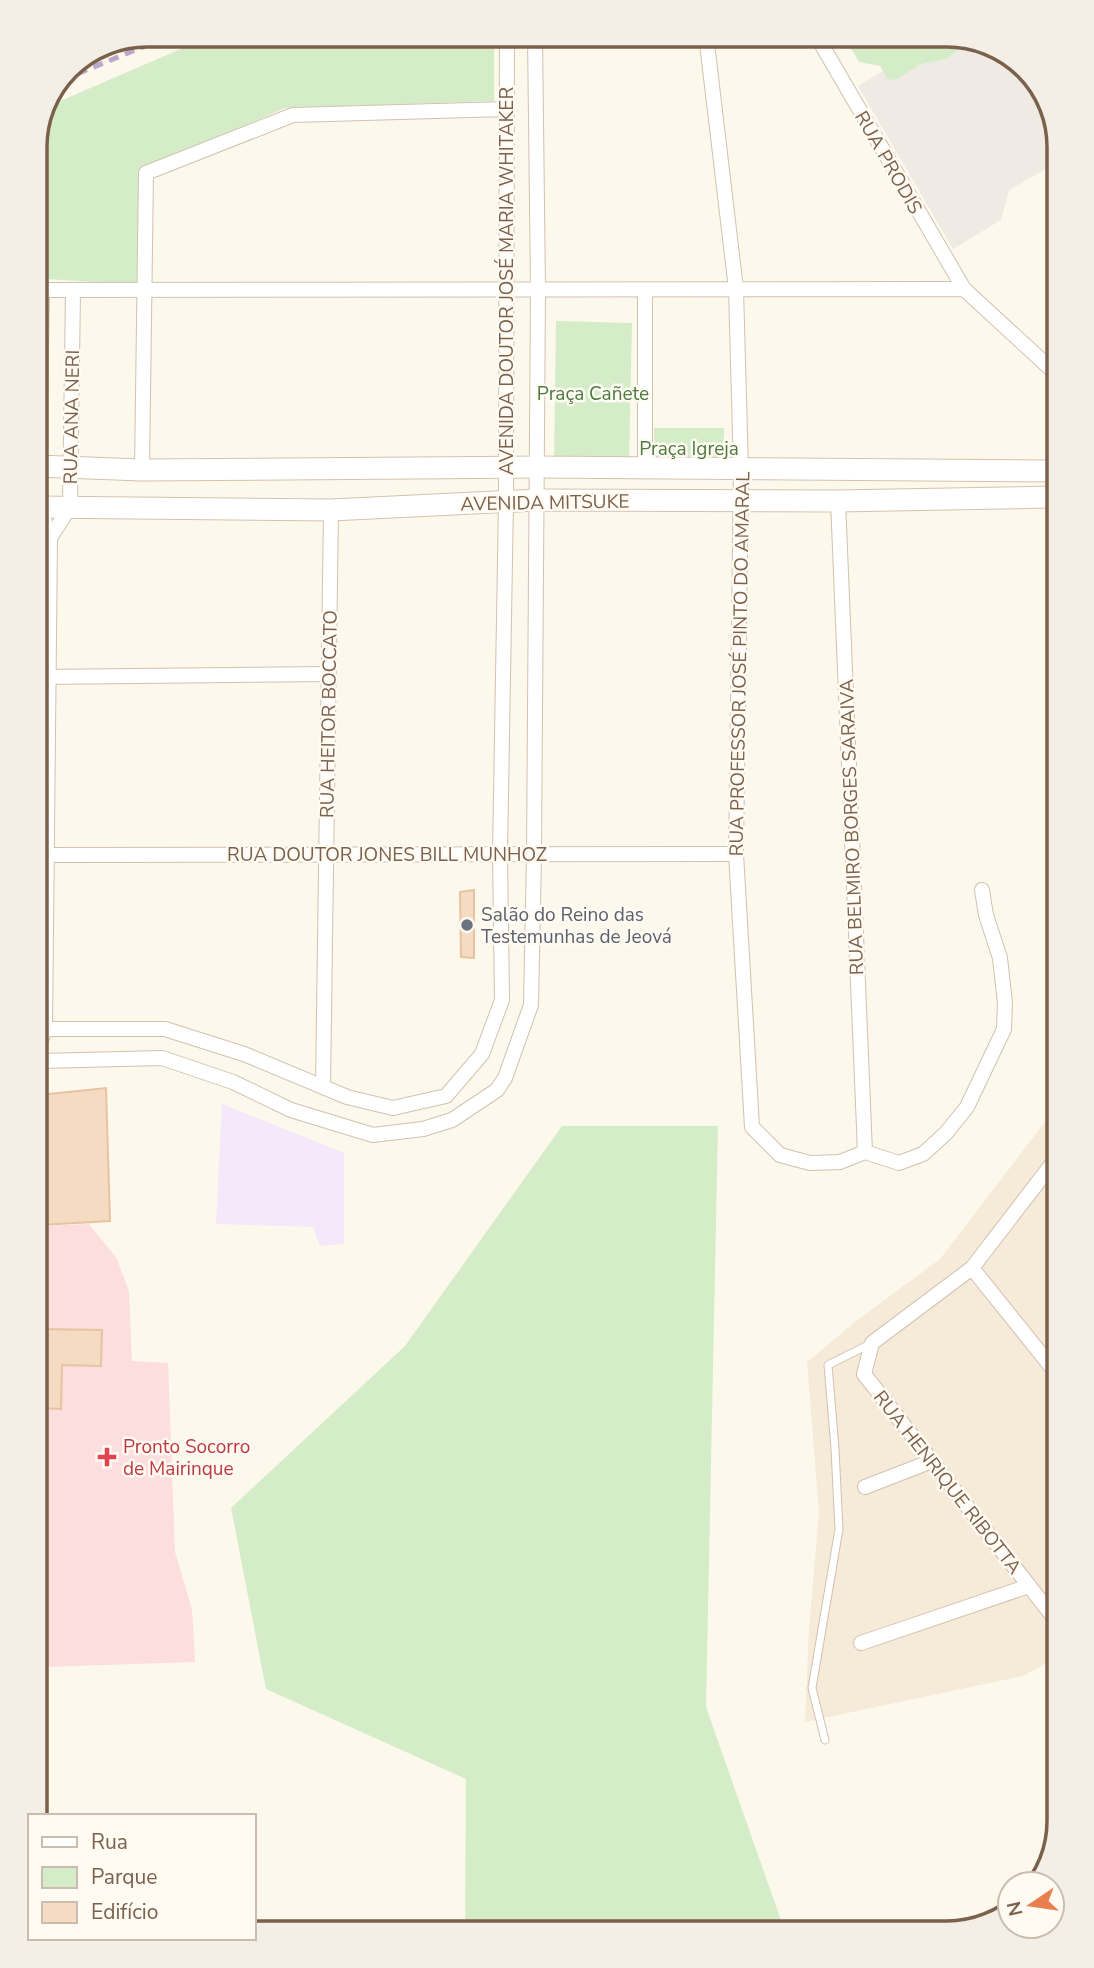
<svg xmlns="http://www.w3.org/2000/svg" width="1094" height="1968" font-family="'Nunito Sans',sans-serif">
  <rect width="100%" height="100%" fill="#fdf8ec"/>
  <!-- residential -->
  <polygon fill="#f6ebd9" points="1055,1104 1058,1657 1023,1676 805,1722 809,1628 819,1512 807,1362 855,1322 940,1259 1048,1118"/>
  <!-- industrial -->
  <polygon fill="#efeae4" points="944,35 955,35 1009,54 1050,104 1051,166 1009,190 1001,220 953,249 858,86"/>
  <!-- education -->
  <polygon fill="#f5e8fa" points="222,1104 344,1153 344,1244 320,1246 313,1227 216,1224"/>
  <!-- medical -->
  <polygon fill="#fcdedf" points="89,1224 117,1259 129,1291 132,1361 168,1363 175,1552 192,1609 195,1662 43,1667 41,1226"/>
  <!-- green -->
  <g fill="#d4edc8">
    <polygon points="213,35 494,35 494,101 285,108 140,172 139,285 47,279 36,264 35,140 51,105"/>
    <polygon points="848,35 955,35 969,40 946,59 921,64 897,79 888,80 880,66 859,62 850,47"/>
    <polygon points="556,321 632,323 629,465 554,464"/>
    <polygon points="654,428 724,428 724,467 655,467"/>
    <polygon points="562,1126 718,1126 706,1707 783,1926 465,1930 466,1779 266,1689 231,1508 405,1346"/>
  </g>
  <!-- building -->
  <g fill="#f4dbc2" stroke="#e7c3a2" stroke-width="2">
    <polygon points="474,890 474,958 461,957 460,892"/>
    <polygon points="106,1088 110,1221 41,1225 40,1095"/>
    <polygon points="41,1329 102,1330 101,1366 62,1365 61,1409 41,1408"/>
  </g>
  <g fill="none" stroke-linecap="round" stroke-linejoin="round">
    <!-- service casing -->
    <g stroke="#d2c1af" stroke-width="9">
      <polyline id="service" points="825,1740 812,1688 839,1529 835,1449 828,1365 870,1344"/>
    </g>
    <!-- minor casing -->
    <g stroke="#d2c1af" stroke-width="16">
      <g id="minor">
        <polyline points="706,35 736,289 741,470 736,854 752,1127 780,1155 810,1163 840,1162 865,1152 899,1163 923,1154 946,1133 967,1107 1004,1029 1005,1003 1000,958 986,915 982,890"/>
        <polyline points="816,35 964,289"/>
        <polyline points="36,290 964,289 1052,370"/>
        <polyline points="645,469 645,290"/>
        <polyline points="142,470 146,173 293,115 507,109"/>
        <polyline points="838,501 865,1152"/>
        <polyline points="50,538 70,507 73,290"/>
        <polyline points="39,677 328,674"/>
        <polyline points="41,855 736,854"/>
        <polyline points="40,1029 165,1029 244,1054 347,1097 393,1108 446,1096 482,1054 502,1000 500,854 506,501 507,35"/>
        <polyline points="40,1043 45,1029 50,538 40,507 39,466 42,290"/>
        <polyline points="40,1061 162,1058 233,1082 291,1110 373,1135 423,1129 452,1120 497,1090 505,1078 531,1005 534,854 538,290 535,35"/>
        <polyline points="323,1087 331,510"/>
        <polyline points="1055,1160 972,1268 872,1343 864,1374 1058,1623"/>
        <polyline points="972,1268 1057,1374"/>
        <polyline points="865,1487 932,1461"/>
        <polyline points="861,1643 1029,1586"/>
      </g>
    </g>
    <!-- secondary casing -->
    <g stroke="#d5c2ad" stroke-width="23">
      <g id="secondary">
        <polyline points="37,466 142,470 537,467 1052,471"/>
        <polyline points="37,507 331,510 537,500 838,501 1052,497"/>
      </g>
    </g>
    <!-- service -->
    <use href="#service" stroke="#fff" stroke-width="7"/>
    <!-- minor -->
    <use href="#minor" stroke="#fff" stroke-width="14"/>
    <!-- secondary -->
    <use href="#secondary" stroke="#fff" stroke-width="21"/>
    <!-- rail -->
    <polyline stroke="#bda7ca" stroke-width="5" stroke-dasharray="10 7" stroke-linecap="butt" points="62,80 172,35"/>
  </g>
  <!-- markers -->
  <circle fill="#6b7280" stroke="#fffbf3" stroke-width="2.5" cx="467" cy="925" r="7"/>
  <path fill="#e0444e" stroke="#fffbf3" stroke-width="2.5" d="M103.5 1446.5h7v7h7v7h-7v7h-7v-7h-7v-7h7z"/>
  <g text-anchor="middle" stroke-width="5" stroke-linejoin="round" paint-order="stroke">
    <!-- street labels -->
    <g font-size="19" fill="#7b614c" stroke="#fffbf3">
      <text transform="translate(889 162) rotate(60)" y="7">RUA PRODIS</text>
      <text transform="translate(506 281) rotate(-90)" y="7">AVENIDA DOUTOR JOSÉ MARIA WHITAKER</text>
      <text transform="translate(71 417) rotate(-89)" y="7">RUA ANA NERI</text>
      <text transform="translate(545 502) rotate(-1)" y="7">AVENIDA MITSUKE</text>
      <text transform="translate(739 664) rotate(-89)" y="7">RUA PROFESSOR JOSÉ PINTO DO AMARAL</text>
      <text transform="translate(328 714) rotate(-89)" y="7">RUA HEITOR BOCCATO</text>
      <text transform="translate(851 827) rotate(-92)" y="7">RUA BELMIRO BORGES SARAIVA</text>
      <text x="387" y="861">RUA DOUTOR JONES BILL MUNHOZ</text>
      <text transform="translate(948 1482) rotate(52)" y="7">RUA HENRIQUE RIBOTTA</text>
    </g>
    <!-- park labels -->
    <g font-size="19" fill="#4c7a41" stroke="#fffbf3">
      <text x="593" y="400">Praça Cañete</text>
      <text x="689" y="455">Praça Igreja</text>
    </g>
    <!-- worship labels -->
    <g font-size="19" fill="#5b616d" stroke="#fffbf3" text-anchor="start">
      <text x="481" y="921">Salão do Reino das<tspan x="481" dy="22">Testemunhas de Jeová</tspan></text>
    </g>
    <!-- health labels -->
    <g font-size="19" fill="#be3a42" stroke="#fffbf3" text-anchor="start">
      <text x="123" y="1453">Pronto Socorro<tspan x="123" dy="22">de Mairinque</tspan></text>
    </g>
  </g>
  <!-- crop -->
  <path d="M0 0H1094V1968H0ZM147 47H947A100 100 0 0 1 1047 147V1821A100 100 0 0 1 947 1921H147A100 100 0 0 1 47 1821V147A100 100 0 0 1 147 47Z" fill="#f4efe6" fill-rule="evenodd"/>
  <path fill="none" stroke="#7b614c" stroke-width="3.5" d="M147 47H947A100 100 0 0 1 1047 147V1821A100 100 0 0 1 947 1921H147A100 100 0 0 1 47 1821V147A100 100 0 0 1 147 47Z"/>
  <!-- legend -->
  <rect x="28" y="1814" width="228" height="126" fill="#fffbf3" stroke="#cabdb0" stroke-width="2"/>
  <rect x="42" y="1837" width="35" height="10" fill="#ffffff" stroke="#cabdb0" stroke-width="2"/>
  <text x="91" y="1849" font-size="21" fill="#7b614c">Rua</text>
  <rect x="42" y="1867" width="35" height="21" fill="#d4edc8" stroke="#cabdb0" stroke-width="2"/>
  <text x="91" y="1884" font-size="21" fill="#7b614c">Parque</text>
  <rect x="42" y="1902" width="35" height="21" fill="#f4dbc2" stroke="#cabdb0" stroke-width="2"/>
  <text x="91" y="1919" font-size="21" fill="#7b614c">Edifício</text>
  <!-- north arrow -->
  <g transform="translate(1031 1905) rotate(257)"><circle r="33" fill="#fffbf3" stroke="#cabdb0" stroke-width="2"/>
  <path d="M0-5L12 26L0 18L-12 26Z" fill="#ea7f4e"/>
  <text y="-10" font-size="19" font-weight="bold" text-anchor="middle" fill="#7b614c">N</text>
  </g>
</svg>
